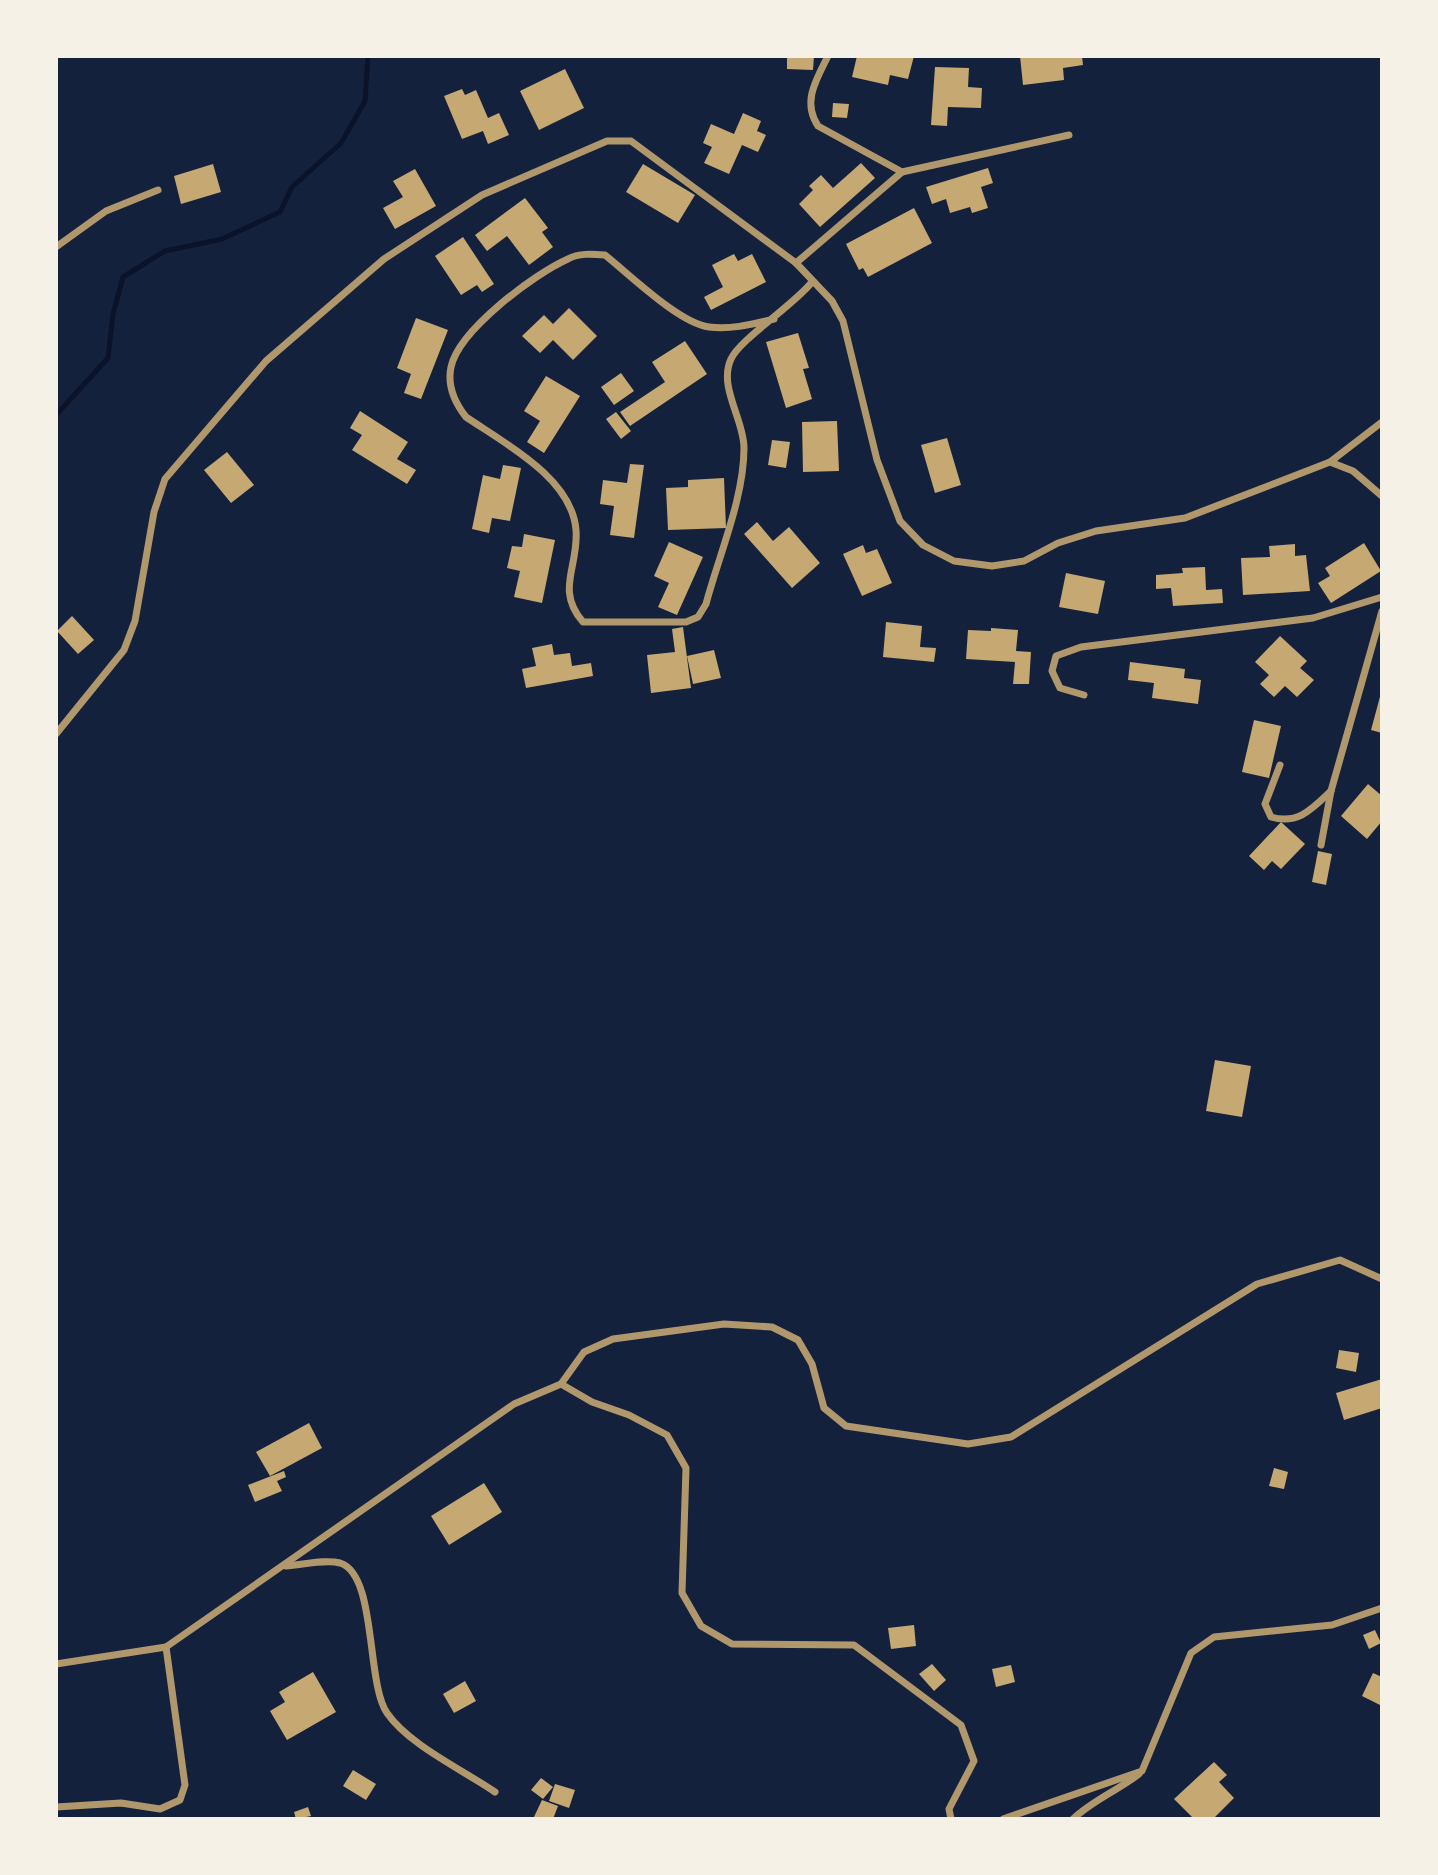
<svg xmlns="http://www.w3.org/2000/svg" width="1438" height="1875" font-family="Roboto,sans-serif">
  <rect width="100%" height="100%" fill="#14213d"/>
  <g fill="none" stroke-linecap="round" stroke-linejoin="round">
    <!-- stream -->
    <polyline stroke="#0b132b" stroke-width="5" points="56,415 108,358 113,314 123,277 165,251 222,239 280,212 292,187 341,143 365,101 368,56"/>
  </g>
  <!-- building -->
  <g fill="#c6a872">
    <polygon points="787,56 814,56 813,70 787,69"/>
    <polygon points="857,56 914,56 908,79 890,75 888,85 852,77"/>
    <polygon points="1020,56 1082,56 1083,65 1063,68 1064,80 1023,85"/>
    <polygon points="935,67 969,68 968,87 982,88 981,108 948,107 947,126 931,125"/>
    <polygon points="565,69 584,108 539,130 520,91"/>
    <polygon points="462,89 465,95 476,90 488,118 499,113 509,135 488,144 483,131 462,139 444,96"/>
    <polygon points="833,103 849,104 847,118 832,117"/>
    <polygon points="743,113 761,121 757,131 766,135 758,152 742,145 729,174 704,163 712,147 703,143 711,124 734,134"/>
    <polygon points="861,163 875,178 820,227 799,204 813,190 809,186 821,175 833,188"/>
    <polygon points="213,164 221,192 181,204 174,176"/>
    <polygon points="643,164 695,195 678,223 626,192"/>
    <polygon points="988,168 993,183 981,187 988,208 972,213 970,207 950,213 946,199 932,204 926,187"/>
    <polygon points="415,169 436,206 395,229 383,208 403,197 393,181"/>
    <polygon points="525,198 548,228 542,232 553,247 529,265 507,236 487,251 475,235"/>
    <polygon points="914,208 932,243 868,277 863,268 859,270 846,244"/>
    <polygon points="463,237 494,284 482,292 477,285 461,295 435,256"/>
    <polygon points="734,254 738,261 752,254 766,282 711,310 704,297 723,287 712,265"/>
    <polygon points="569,308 597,336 573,360 553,340 540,353 522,336 544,315 553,324"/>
    <polygon points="416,318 448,330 421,399 404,393 411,374 397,368"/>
    <polygon points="798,333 809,368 803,369 812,399 786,408 766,342"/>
    <polygon points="685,341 707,374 630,426 620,412 665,382 652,362"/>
    <polygon points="621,373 634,391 614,405 601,387"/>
    <polygon points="546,376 580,396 544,453 527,442 540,421 524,411"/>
    <polygon points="360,411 408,442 397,459 416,470 407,484 352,450 362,435 350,428"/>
    <polygon points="616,412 631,431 621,439 606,419"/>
    <polygon points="837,421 839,471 803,472 802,422"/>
    <polygon points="947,438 961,485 935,493 921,445"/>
    <polygon points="772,440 790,442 786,468 768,465"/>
    <polygon points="227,452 254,485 231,503 204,470"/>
    <polygon points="630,464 644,465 634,538 610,535 614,506 600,504 603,480 627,483"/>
    <polygon points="503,465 521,468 510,521 492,518 489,533 472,529 483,475 500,479"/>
    <polygon points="724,478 726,528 668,530 666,488 688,487 688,480"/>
    <polygon points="757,522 773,541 789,527 820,563 792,588 744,534"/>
    <polygon points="524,534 555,540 542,603 514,597 520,571 507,568 512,546 522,547"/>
    <polygon points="669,542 703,557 677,615 658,607 669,583 654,576"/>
    <polygon points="1364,543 1381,571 1331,603 1318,583 1330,576 1325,568"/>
    <polygon points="1295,544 1295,556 1306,555 1310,591 1243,595 1241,558 1270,557 1269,546"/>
    <polygon points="863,545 866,553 877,549 892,583 862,596 843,554"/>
    <polygon points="1205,567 1206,590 1222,589 1223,603 1173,606 1171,588 1156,589 1156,575 1183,573 1182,568"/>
    <polygon points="1066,573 1105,581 1098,614 1059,607"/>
    <polygon points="72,616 94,640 78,654 57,631"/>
    <polygon points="886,622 922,626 920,647 936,648 934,662 883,657"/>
    <polygon points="683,627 691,688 651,693 647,655 675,652 672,629"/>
    <polygon points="991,628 1018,630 1016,651 1031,652 1029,684 1013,684 1015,662 966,659 968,630 991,631"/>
    <polygon points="1280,636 1307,661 1300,668 1314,680 1297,697 1285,686 1274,697 1260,684 1269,675 1255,662"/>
    <polygon points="552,644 554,655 570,653 572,666 591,663 593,676 526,688 522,669 536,666 532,648"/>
    <polygon points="714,650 721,678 693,684 687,656"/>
    <polygon points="1130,662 1185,669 1184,678 1201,680 1198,704 1152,698 1154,683 1128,680"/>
    <polygon points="1381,693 1382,693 1382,733 1371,730"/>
    <polygon points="1254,720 1281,726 1269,778 1242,772"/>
    <polygon points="1368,784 1382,796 1382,821 1367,839 1341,816"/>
    <polygon points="1281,822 1305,844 1281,869 1272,861 1264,870 1249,856"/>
    <polygon points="1318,851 1332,854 1326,885 1312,882"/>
    <polygon points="1215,1060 1251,1066 1242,1117 1206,1111"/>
    <polygon points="1339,1350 1359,1353 1356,1372 1336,1368"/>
    <polygon points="1382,1379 1382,1408 1344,1420 1336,1393"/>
    <polygon points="309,1423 322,1448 270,1476 256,1452"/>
    <polygon points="1274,1468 1288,1472 1284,1489 1269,1486"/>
    <polygon points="284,1471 286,1477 277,1481 282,1491 255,1502 248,1485"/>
    <polygon points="484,1483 502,1512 449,1545 431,1516"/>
    <polygon points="914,1625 916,1646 891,1649 888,1628"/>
    <polygon points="1375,1630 1381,1643 1369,1649 1363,1635"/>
    <polygon points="932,1664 946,1680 934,1691 919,1674"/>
    <polygon points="1011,1665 1015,1682 996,1687 992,1669"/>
    <polygon points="313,1672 336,1712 287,1740 270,1711 285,1702 279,1692"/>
    <polygon points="1373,1673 1382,1677 1382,1706 1362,1696"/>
    <polygon points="465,1681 476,1701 454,1713 443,1694"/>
    <polygon points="1214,1762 1227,1775 1219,1782 1234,1798 1213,1819 1194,1819 1174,1799"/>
    <polygon points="353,1770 376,1784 366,1800 343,1786"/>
    <polygon points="541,1778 553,1787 543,1799 531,1790"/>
    <polygon points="555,1784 575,1790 569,1808 549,1801"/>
    <polygon points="542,1800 558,1806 553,1819 533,1819"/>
    <polygon points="308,1807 311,1816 296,1819 294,1812"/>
  </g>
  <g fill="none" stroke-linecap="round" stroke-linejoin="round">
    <!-- minor -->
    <g stroke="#b1986c" stroke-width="7">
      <path d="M 828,56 C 816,80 802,102 818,126 L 902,172"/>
      <polyline points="56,247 106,211 158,190"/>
      <polyline points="796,263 902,172 1069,135"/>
      <path d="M 774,319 C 753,324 731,330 709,327 C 679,323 630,275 605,255 C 592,254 579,253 568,259 C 534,274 459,330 451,367 C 447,386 455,403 466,417 C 504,443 572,478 576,530 C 579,566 555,590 583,622 L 686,622 L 698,617 L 706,604 C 719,555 744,498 744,448 C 744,419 718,387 731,359 C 740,339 794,305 812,282"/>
      <polyline points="1330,462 1353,471 1382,496"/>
      <polyline points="1084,695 1060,688 1052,671 1056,656 1081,647 1313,618 1382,597"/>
      <polyline points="56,734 124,650 135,621 154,512 165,479 266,361 384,259 482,195 607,141 631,141 796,263 832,301 843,321 877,460 900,521 923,545 954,561 992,566 1024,561 1058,543 1096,531 1185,518 1330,462 1382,422"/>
      <path d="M 1280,765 L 1265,804 L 1271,817 C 1298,825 1312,809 1331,791"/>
      <polyline points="1321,845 1331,791 1382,611"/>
      <polyline points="561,1384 592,1402 629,1415 667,1435 686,1468 682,1593 701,1626 732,1644 854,1645 961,1725 974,1761 949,1809 951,1819"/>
      <path d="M 286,1566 C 302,1565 325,1559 340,1563 C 377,1574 366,1683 387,1713 C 409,1745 463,1770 495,1792"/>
      <polyline points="56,1664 166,1647 514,1404 561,1384 584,1352 613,1339 724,1324 772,1327 798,1340 812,1364 824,1408 846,1426 968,1444 1011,1437 1257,1284 1340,1260 1382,1279"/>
      <polyline points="56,1807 121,1803 160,1809 180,1800 185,1785 166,1647"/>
      <polyline points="1003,1819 1142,1771 1191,1653 1214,1637 1332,1625 1382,1608"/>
      <path d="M 1073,1819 C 1093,1800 1117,1791 1139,1774"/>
    </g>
  </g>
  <!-- border -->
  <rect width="1438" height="1875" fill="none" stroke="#f6f1e7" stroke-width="116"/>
</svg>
